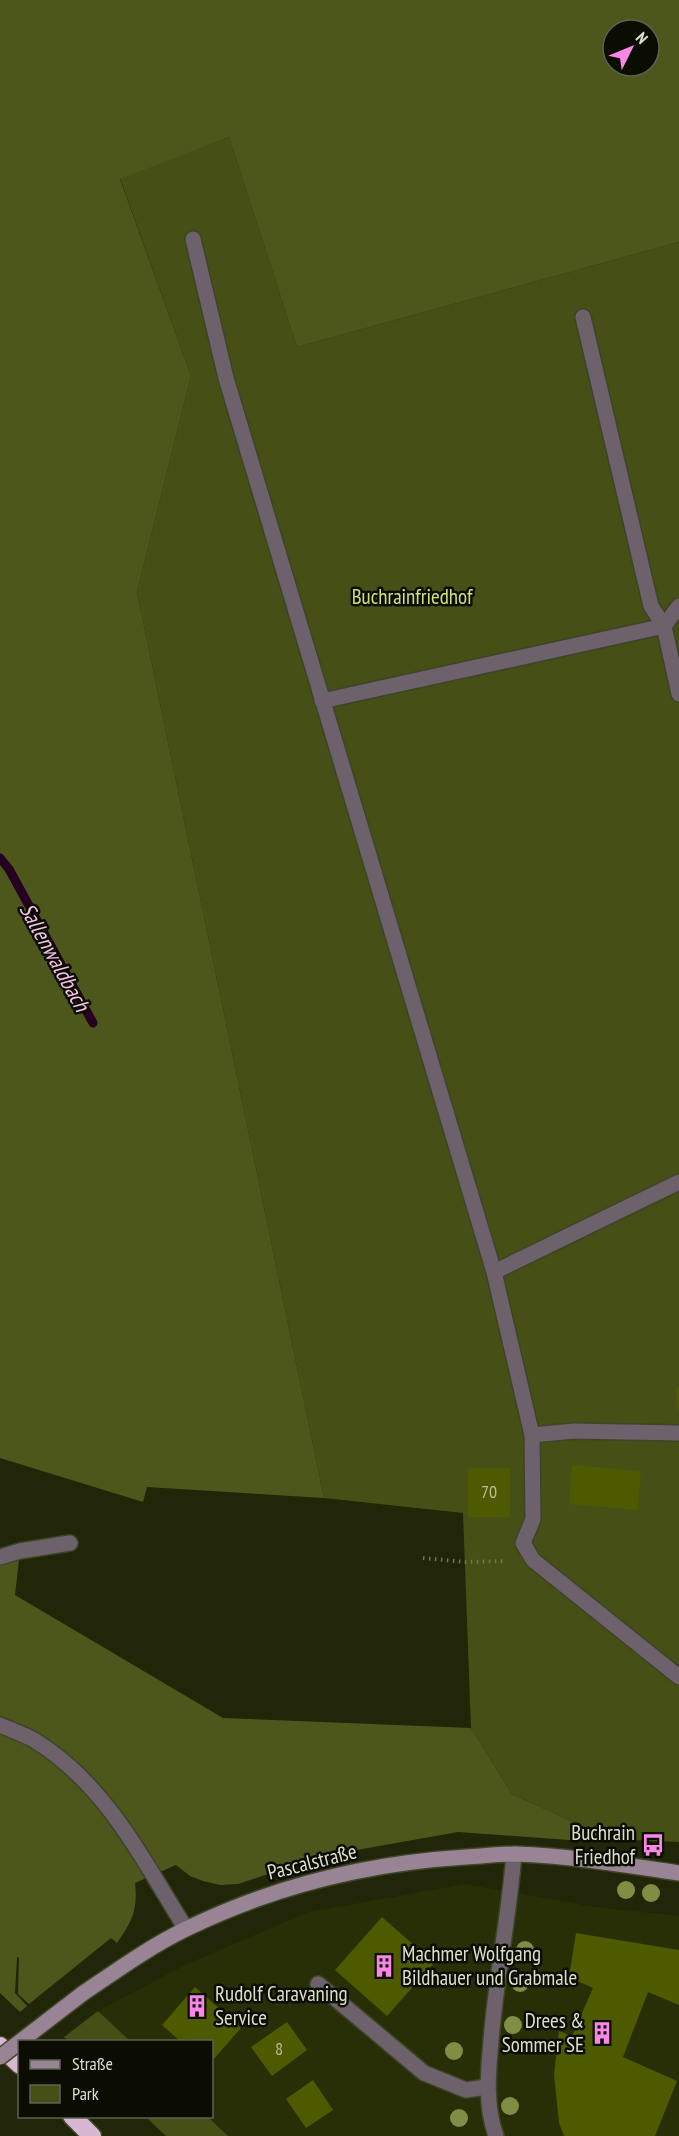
<svg xmlns="http://www.w3.org/2000/svg" width="679" height="2136" font-family="'PT Sans Narrow',sans-serif">
  <rect width="100%" height="100%" fill="#202607"/>
  <!-- built -->
  <polygon fill="#282f07" points="465,1884 595,1907 679,1916 679,2136 228,2136 208,2117 212,2116 212,2042 130,2041 98,2011 187,1964 309,1912"/>
  <!-- green -->
  <g fill="#464f16">
    <polygon points="229,137 297,347 679,242 679,1842 610,1839 512,1794 471,1728 463,1513 324,1498 137,592 191,376 120,178"/>
    <polygon points="98,2011 130,2041 69,2041 64,2037"/>
    <polygon points="146,2117 208,2117 228,2136 166,2136"/>
  </g>
  <!-- forest -->
  <g fill="#4d571c" fill-rule="evenodd">
    <path d="M 0,0 L 679,0 L 679,242 L 297,347 L 229,137 L 120,179 L 191,376 L 137,592 L 324,1498 L 147,1487 L 143,1502 L 0,1458 ZM 613,30 L 649,30 L 649,66 L 613,66 Z"/>
    <path d="M 20,1551 L 15,1595 L 223,1718 L 471,1728 L 512,1794 L 610,1839 L 569,1840 L 458,1832 L 323,1856 L 238,1884 L 220,1885 L 203,1881 L 190,1876 L 176,1865 L 135,1883 C 138,1910 132,1922 117,1943 L 111,1938 L 29,2004 L 18,1994 L 19,1958 L 17,1957 L 15,1993 L 27,2006 L 20,2012 L 0,1993 L 0,1561 Z"/>
  </g>
  <g fill="none" stroke-linecap="round" stroke-linejoin="round">
    <!-- stream -->
    <polyline stroke="#250020" stroke-width="9" points="0,858 9,869 93,1023"/>
  </g>
  <!-- building -->
  <g fill="#4e5a00">
    <polygon points="676,1387 679,1387 679,1409 677,1409"/>
    <polygon points="572,1465 641,1471 638,1510 569,1504"/>
    <rect x="468" y="1468" width="42" height="49"/>
    <polygon points="382,1917 434,1963 387,2016 335,1970"/>
    <polygon points="576,1933 679,1950 679,2005 648,1992 623,2057 677,2081 655,2136 564,2136 559,2123 554,2075 559,2031 572,2036 593,1988 569,1977"/>
    <polygon points="195,1987 241,2028 212,2061 212,2042 181,2042 162,2025"/>
    <polygon points="287,2022 307,2050 272,2076 251,2047"/>
    <polygon points="313,2080 333,2110 306,2128 286,2099"/>
  </g>
  <g fill="none" stroke-linecap="round" stroke-linejoin="round">
    <!-- lane casing -->
    <g stroke="#3e4427" stroke-width="18">
      <g id="lane">
        <polyline points="193,239 226,378 494,1272 532,1435"/>
        <polyline points="583,317 651,606 664,626 679,694"/>
        <polyline points="322,701 664,626 679,606"/>
        <polyline points="494,1272 679,1182"/>
        <polyline points="679,1433 574,1431 532,1435 533,1519 523,1543 533,1560 679,1677"/>
        <polyline points="0,1557 20,1551 70,1543"/>
        <path d="M 0,1725 C 11,1730 23,1734 34,1740 C 106,1784 143,1860 186,1929"/>
        <polyline points="318,1984 424,2073 466,2090 487,2087"/>
      </g>
    </g>
    <!-- street casing -->
    <g stroke="#3e4427" stroke-width="18">
      <path id="street" d="M 496,2136 C 485,2105 488,2073 491,2041 C 496,1978 509,1917 514,1854"/>
    </g>
    <!-- secondary casing -->
    <g stroke="#3e4427" stroke-width="18">
      <path id="secondary" d="M 82,1994 C 116,1971 149,1947 186,1929 C 274,1886 369,1863 466,1857 C 483,1856 500,1854 516,1854 C 571,1856 625,1865 679,1873"/>
    </g>
    <!-- highway casing -->
    <g stroke="#3e4427" stroke-width="21">
      <g id="highway">
        <polyline points="0,2046 20,2065"/>
        <polyline points="72,2116 92,2136"/>
      </g>
    </g>
    <!-- path -->
    <polyline stroke="#71765c" stroke-width="4" stroke-dasharray="1.5 4.5" stroke-linecap="butt" points="423,1558 465,1562 506,1561"/>
    <!-- lane -->
    <use href="#lane" stroke="#6d616b" stroke-width="15"/>
    <!-- street -->
    <use href="#street" stroke="#6d616b" stroke-width="15"/>
    <!-- secondary -->
    <use href="#secondary" stroke="#988494" stroke-width="15"/>
    <!-- highway -->
    <use href="#highway" stroke="#d7b8d0" stroke-width="18"/>
    <!-- secondary-bridge casing -->
    <g stroke="#3e4427" stroke-width="18" stroke-linecap="butt">
      <polyline id="secondary-bridge" points="0,2057 82,1994"/>
    </g>
    <!-- secondary-bridge -->
    <use href="#secondary-bridge" stroke="#988494" stroke-width="15"/>
  </g>
  <!-- trees -->
  <g fill="#7f8d45">
    <circle cx="626" cy="1890" r="9"/>
    <circle cx="651" cy="1893" r="9"/>
    <circle cx="525" cy="1950" r="9"/>
    <circle cx="520" cy="1983" r="9"/>
    <circle cx="513" cy="2025" r="9"/>
    <circle cx="454" cy="2051" r="9"/>
    <circle cx="510" cy="2106" r="9"/>
    <circle cx="459" cy="2118" r="9"/>
  </g>
  <!-- icons -->
  <defs>
    <g id="bus-bare" transform="scale(1.8)"><path d="M-5-6H5V4H4V6H2V4H-2V6H-4V4H-5ZM-3.5-4V0h7V-4ZM-3.5 1.2v1.5H-2V1.2ZM2 1.2v1.5H3.5V1.2Z" fill="#fa87e7" stroke="#0b0d03" stroke-width="2.5" paint-order="stroke"/></g>
    <g id="building-bare" transform="scale(1.8)"><path d="M-4-6H4V6H1V3H-1V6H-4ZM-2.5-4.3h1.7v1.8h-1.7ZM.8-4.3h1.7v1.8H.8ZM-2.5-1h1.7V.8h-1.7ZM.8-1h1.7V.8H.8Z" fill="#fa87e7" stroke="#0b0d03" stroke-width="2.5" paint-order="stroke"/></g>
  </defs>
  <g fill-rule="evenodd">
    <use href="#bus-bare" x="653" y="1845"/>
    <use href="#building-bare" x="384" y="1966"/>
    <use href="#building-bare" x="197" y="2006"/>
    <use href="#building-bare" x="602" y="2033"/>
  </g>
  <g text-anchor="middle" stroke-width="5" stroke-linejoin="round" paint-order="stroke">
    <!-- number labels -->
    <g font-size="18" fill="#b8be9a">
      <text x="489" y="1498">70</text>
      <text x="279" y="2055">8</text>
    </g>
    <!-- park labels -->
    <g font-size="21" fill="#cde278" stroke="#0b0d03">
      <text x="412" y="604">Buchrainfriedhof</text>
    </g>
    <!-- poi labels -->
    <g font-size="21" fill="#dbdfcd" stroke="#0b0d03" text-anchor="end">
      <text x="635" y="1840">Buchrain<tspan x="635" dy="24">Friedhof</tspan></text>
      <text x="402" y="1961" text-anchor="start">Machmer Wolfgang<tspan x="402" dy="24">Bildhauer und Grabmale</tspan></text>
      <text x="215" y="2001" text-anchor="start">Rudolf Caravaning<tspan x="215" dy="24">Service</tspan></text>
      <text x="584" y="2028">Drees &amp;<tspan x="584" dy="24">Sommer SE</tspan></text>
    </g>
    <!-- street labels -->
    <g font-size="21" fill="#dbdfcd" stroke="#0b0d03">
      <text transform="translate(312 1862) rotate(-14)" y="7">Pascalstraße</text>
    </g>
    <!-- water labels -->
    <g font-size="22" font-style="italic" fill="#f7c3ec" stroke="#0b0d03">
      <text transform="translate(55 957) rotate(61)" y="8">Sallenwaldbach</text>
    </g>
  </g>
  <!-- legend -->
  <rect x="18" y="2040" width="195" height="78" fill="#0b0d03" stroke="#5e6154" stroke-width="1.5"/>
  <rect x="30" y="2060" width="30" height="9" fill="#988494" stroke="#5e6154" stroke-width="1.5"/>
  <text x="72" y="2070" font-size="18" fill="#dbdfcd">Straße</text>
  <rect x="30" y="2085" width="30" height="18" fill="#464f16" stroke="#5e6154" stroke-width="1.5"/>
  <text x="72" y="2100" font-size="18" fill="#dbdfcd">Park</text>
  <!-- north arrow -->
  <g transform="translate(631 48) rotate(47)"><circle r="28" fill="#0b0d03" stroke="#5e6154" stroke-width="1.5"/>
  <path d="M0-4.5L10 22L0 15L-10 22Z" fill="#fa87e7"/>
  <text y="-9" font-size="16" font-weight="bold" text-anchor="middle" fill="#dbdfcd">N</text>
  </g>
</svg>
